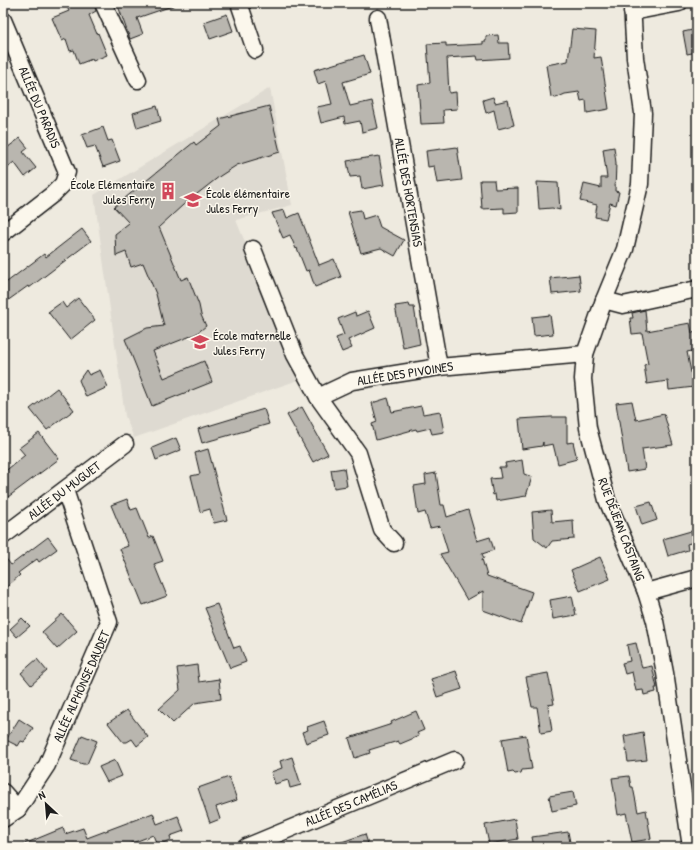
<svg xmlns="http://www.w3.org/2000/svg" width="700" height="850" font-family="'Patrick Hand',sans-serif">
  <rect width="100%" height="100%" fill="#eeeadf"/>
  <filter id="ink" filterUnits="userSpaceOnUse"><feTurbulence type="fractalNoise" baseFrequency=".025" numOctaves="2"/><feDisplacementMap in="SourceGraphic" scale="8" xChannelSelector="R" yChannelSelector="G"/><feConvolveMatrix kernelMatrix="1 2 1 2 8 2 1 2 1" color-interpolation-filters="sRGB"/></filter>
  <g filter="url(#ink)">
    <!-- built -->
    <polygon fill="#dedad1" points="270,88 292,205 236,220 301,379 134,438 125,416 94,195"/>
    <!-- building -->
    <g fill="#b9b6af" stroke="#1c1c1c">
      <polygon points="65,3 94,3 96,11 89,15 97,34 98,33 107,55 93,61 92,59 79,64 74,50 70,51 66,39 62,41 52,18 69,11"/>
      <polygon points="117,3 174,3 175,5 137,18 143,34 130,39"/>
      <polygon points="227,14 233,31 210,39 204,22"/>
      <polygon points="572,29 596,31 594,58 601,57 609,109 587,113 586,100 581,101 579,92 565,94 556,98 551,97 546,65 568,61"/>
      <polygon points="697,29 697,52 687,54 683,32"/>
      <polygon points="498,35 499,43 508,43 509,58 478,60 477,56 447,58 449,93 456,92 457,109 443,110 444,123 421,124 418,85 430,83 427,44 446,43 446,46 483,44 483,41 486,41 486,36"/>
      <polygon points="364,55 370,74 343,82 350,106 372,101 378,128 362,132 360,121 345,124 344,117 321,123 317,107 332,104 326,81 318,84 314,70"/>
      <polygon points="493,97 495,103 508,100 514,125 498,129 494,110 486,113 483,100"/>
      <polygon points="157,106 161,121 137,128 133,113"/>
      <polygon points="269,106 280,152 237,165 220,176 183,205 159,227 181,280 188,277 199,305 201,315 206,326 196,334 153,351 164,378 204,361 212,382 152,406 125,339 147,328 164,326 156,294 143,263 131,267 126,252 116,256 115,234 129,223 114,207 194,142 196,145 221,126 219,119"/>
      <polygon points="103,127 108,141 112,140 120,161 103,167 95,146 87,148 82,135"/>
      <polygon points="20,138 28,148 23,152 36,168 25,177 14,162 3,171 3,151"/>
      <polygon points="457,147 462,180 437,183 434,166 428,167 426,151"/>
      <polygon points="614,147 616,163 615,191 619,192 616,205 610,203 606,219 595,217 597,205 580,201 584,184 601,188 601,178 607,178 603,149"/>
      <polygon points="379,156 384,185 362,189 360,176 350,177 347,161"/>
      <polygon points="480,180 494,180 495,189 518,188 518,212 504,213 504,208 482,209"/>
      <polygon points="537,182 558,183 560,210 552,208 539,209"/>
      <polygon points="284,210 287,218 299,213 319,265 334,259 341,277 315,287 309,270 306,271 297,248 296,249 290,235 283,238 272,213"/>
      <polygon points="361,210 363,219 376,215 380,227 404,240 395,256 381,248 361,253 348,212"/>
      <polygon points="82,229 91,241 29,288 28,286 3,304 3,285 44,254 46,257"/>
      <polygon points="579,275 581,291 552,294 550,278"/>
      <polygon points="78,298 95,320 70,340 48,312 62,302 66,308"/>
      <polygon points="409,304 410,307 414,307 420,344 403,348 395,306"/>
      <polygon points="645,310 647,331 690,323 692,333 697,332 697,350 687,352 694,387 669,390 668,381 647,384 644,365 648,364 642,333 632,334 630,318 633,318 632,313"/>
      <polygon points="368,311 375,328 348,340 352,348 342,352 336,338 344,335 338,319 355,312 356,316"/>
      <polygon points="550,315 553,334 534,336 532,317"/>
      <polygon points="86,370 89,375 100,370 108,387 86,397 79,380"/>
      <polygon points="57,388 74,410 47,430 30,409"/>
      <polygon points="388,398 392,412 421,406 423,414 440,411 444,432 432,434 430,428 417,431 416,429 376,440 372,424 377,422 372,403"/>
      <polygon points="632,401 636,420 664,414 673,445 642,449 645,469 627,472 616,403"/>
      <polygon points="302,407 328,454 313,462 287,415"/>
      <polygon points="264,409 269,424 202,443 198,429"/>
      <polygon points="551,417 567,417 567,443 573,442 577,459 558,464 553,444 543,446 543,442 542,446 522,449 519,419"/>
      <polygon points="39,433 59,459 8,497 3,490 3,473 25,455 19,448"/>
      <polygon points="176,438 181,450 156,460 152,448"/>
      <polygon points="208,449 227,520 214,523 210,509 200,512 191,476 200,474 195,453"/>
      <polygon points="522,460 524,474 532,477 526,496 496,501 495,494 493,495 490,479 501,478 499,467 506,467 505,463"/>
      <polygon points="344,468 347,486 334,488 331,470"/>
      <polygon points="436,473 441,505 444,505 447,517 468,510 477,541 490,537 494,550 482,554 484,558 482,559 487,576 532,592 521,624 483,610 483,591 467,600 440,554 448,552 440,526 430,528 425,512 418,514 414,486 426,484 425,475"/>
      <polygon points="127,499 131,510 137,508 149,538 153,536 163,561 154,564 167,596 143,605 120,549 128,546 111,505"/>
      <polygon points="651,502 657,520 642,525 636,506"/>
      <polygon points="551,510 552,522 573,520 574,539 552,541 547,548 534,538 532,512"/>
      <polygon points="691,531 694,542 687,544 688,550 668,556 663,539"/>
      <polygon points="48,537 57,549 39,562 37,559 18,573 20,575 3,590 3,555 11,565"/>
      <polygon points="600,557 610,579 580,591 571,570"/>
      <polygon points="572,596 576,615 553,619 550,600"/>
      <polygon points="217,604 234,648 240,646 246,662 230,668 205,608"/>
      <polygon points="62,614 77,631 57,649 42,632"/>
      <polygon points="22,618 30,626 17,637 10,629"/>
      <polygon points="636,643 642,668 652,666 657,688 655,688 656,692 644,695 643,690 636,691 632,672 625,674 622,663 630,661 627,645"/>
      <polygon points="37,659 47,671 31,685 21,673"/>
      <polygon points="197,665 199,682 219,679 221,699 195,703 173,723 159,709 180,690 177,668"/>
      <polygon points="456,671 462,689 437,697 431,679"/>
      <polygon points="548,673 554,704 548,705 552,731 541,733 537,707 532,707 526,677"/>
      <polygon points="127,710 148,737 137,746 132,739 127,742 123,742 108,723"/>
      <polygon points="416,711 424,730 417,733 419,736 400,744 398,741 369,750 370,753 355,758 349,738 392,724 391,722"/>
      <polygon points="19,719 33,728 24,742 21,741 18,746 6,740"/>
      <polygon points="324,721 329,735 306,743 302,732 308,730 307,727"/>
      <polygon points="643,732 647,760 628,762 624,736"/>
      <polygon points="82,735 97,741 87,764 83,764 71,760"/>
      <polygon points="526,735 532,769 522,770 521,773 515,774 513,772 508,773 502,739"/>
      <polygon points="292,757 301,785 290,788 288,780 275,784 271,772 282,768 280,761"/>
      <polygon points="115,760 122,776 107,782 99,767"/>
      <polygon points="629,776 631,787 633,787 638,812 646,810 651,839 632,842 626,813 618,815 612,778"/>
      <polygon points="229,777 237,800 216,807 220,819 210,823 198,788"/>
      <polygon points="573,792 576,806 552,811 549,796"/>
      <polygon points="153,813 157,824 178,816 184,831 170,836 171,840 157,845 153,835 122,847 17,847 63,828 65,834 83,828 87,838"/>
      <polygon points="515,819 518,839 489,844 485,825"/>
      <polygon points="568,832 571,847 534,847 532,837"/>
      <polygon points="365,834 369,847 334,847 333,845"/>
    </g>
    <g fill="none" stroke-linecap="round" stroke-linejoin="round">
      <!-- minor casing -->
      <g stroke="#1c1c1c" stroke-width="19">
        <g id="minor">
          <polyline points="103,3 138,80"/>
          <polyline points="239,3 255,50"/>
          <polyline points="632,3 635,58 643,113 640,184 625,249 604,300 585,354 583,379 588,428 607,500 646,592 655,621 665,673 691,847"/>
          <polyline points="632,12 679,3"/>
          <polyline points="378,18 439,367"/>
          <polyline points="3,20 67,172 63,184 53,194 3,233"/>
          <polyline points="253,249 295,355 318,397 358,453 382,530 394,543"/>
          <polyline points="604,300 623,305 697,289"/>
          <polyline points="318,397 352,381 439,367 585,354"/>
          <polyline points="3,536 125,444"/>
          <polyline points="646,592 697,578"/>
          <polyline points="3,792 18,809 47,765 109,622 65,490"/>
          <polyline points="3,819 18,809"/>
          <polyline points="246,847 455,760"/>
        </g>
      </g>
      <!-- minor -->
      <use href="#minor" stroke="#fbf7ec" stroke-width="16"/>
    </g>
  </g>
  <!-- icons -->
  <defs>
    <g id="building-bare" transform="scale(1.38)"><path d="M-4-6H4V6H1V3H-1V6H-4ZM-2.5-4.3h1.7v1.8h-1.7ZM.8-4.3h1.7v1.8H.8ZM-2.5-1h1.7V.8h-1.7ZM.8-1h1.7V.8H.8Z" fill="#d1495b" stroke="#fbf7ec" stroke-width="2.5" paint-order="stroke"/></g>
    <g id="school-bare" transform="scale(1.38)"><path d="M0-5L7-2L0 1L-7-2ZM-4 1L0 2.5L4 1V4Q0 6-4 4Z" fill="#d1495b" stroke="#fbf7ec" stroke-width="2.5" paint-order="stroke"/></g>
  </defs>
  <g fill-rule="evenodd">
    <use href="#building-bare" x="168" y="191"/>
    <use href="#school-bare" x="193" y="200"/>
    <use href="#school-bare" x="200" y="342"/>
  </g>
  <g text-anchor="middle" stroke-width="3" stroke-linejoin="round" paint-order="stroke">
    <!-- street labels -->
    <g font-size="13" fill="#1c1c1c" stroke="#fbf7ec">
      <text transform="translate(40 107) rotate(67)" y="5">ALLÉE DU PARADIS</text>
      <text transform="translate(409 192) rotate(80)" y="5">ALLÉE DES HORTENSIAS</text>
      <text transform="translate(405 373) rotate(-9)" y="5">ALLÉE DES PIVOINES</text>
      <text transform="translate(64 490) rotate(-37)" y="5">ALLÉE DU MUGUET</text>
      <text transform="translate(622 529) rotate(69)" y="5">RUE DÉJEAN CASTAING</text>
      <text transform="translate(81 686) rotate(-66)" y="5">ALLÉE ALPHONSE DAUDET</text>
      <text transform="translate(351 803) rotate(-23)" y="5">ALLÉE DES CAMÉLIAS</text>
    </g>
    <!-- poi labels -->
    <g font-size="13" fill="#1c1c1c" stroke="#fbf7ec" text-anchor="start">
      <text x="155" y="189" text-anchor="end">École Elémentaire<tspan x="155" dy="15">Jules Ferry</tspan></text>
      <text x="206" y="198">École élémentaire<tspan x="206" dy="15">Jules Ferry</tspan></text>
      <text x="213" y="340">École maternelle<tspan x="213" dy="15">Jules Ferry</tspan></text>
    </g>
  </g>
  <!-- margin -->
  <rect width="700" height="850" fill="none" stroke="#fbf7ec" stroke-width="16"/>
  <rect x="8" y="8" width="684" height="834" fill="none" stroke="#1c1c1c" stroke-width="1.5" filter="url(#ink)"/>
  <!-- north arrow -->
  <g transform="translate(46 804) rotate(334)" stroke="#fbf7ec" stroke-width="3" paint-order="stroke">
  <path d="M0-3L7 15L0 10L-7 15Z" fill="#1c1c1c"/>
  <text y="-6" font-size="11" font-weight="bold" text-anchor="middle" fill="#1c1c1c">N</text>
  </g>
</svg>
